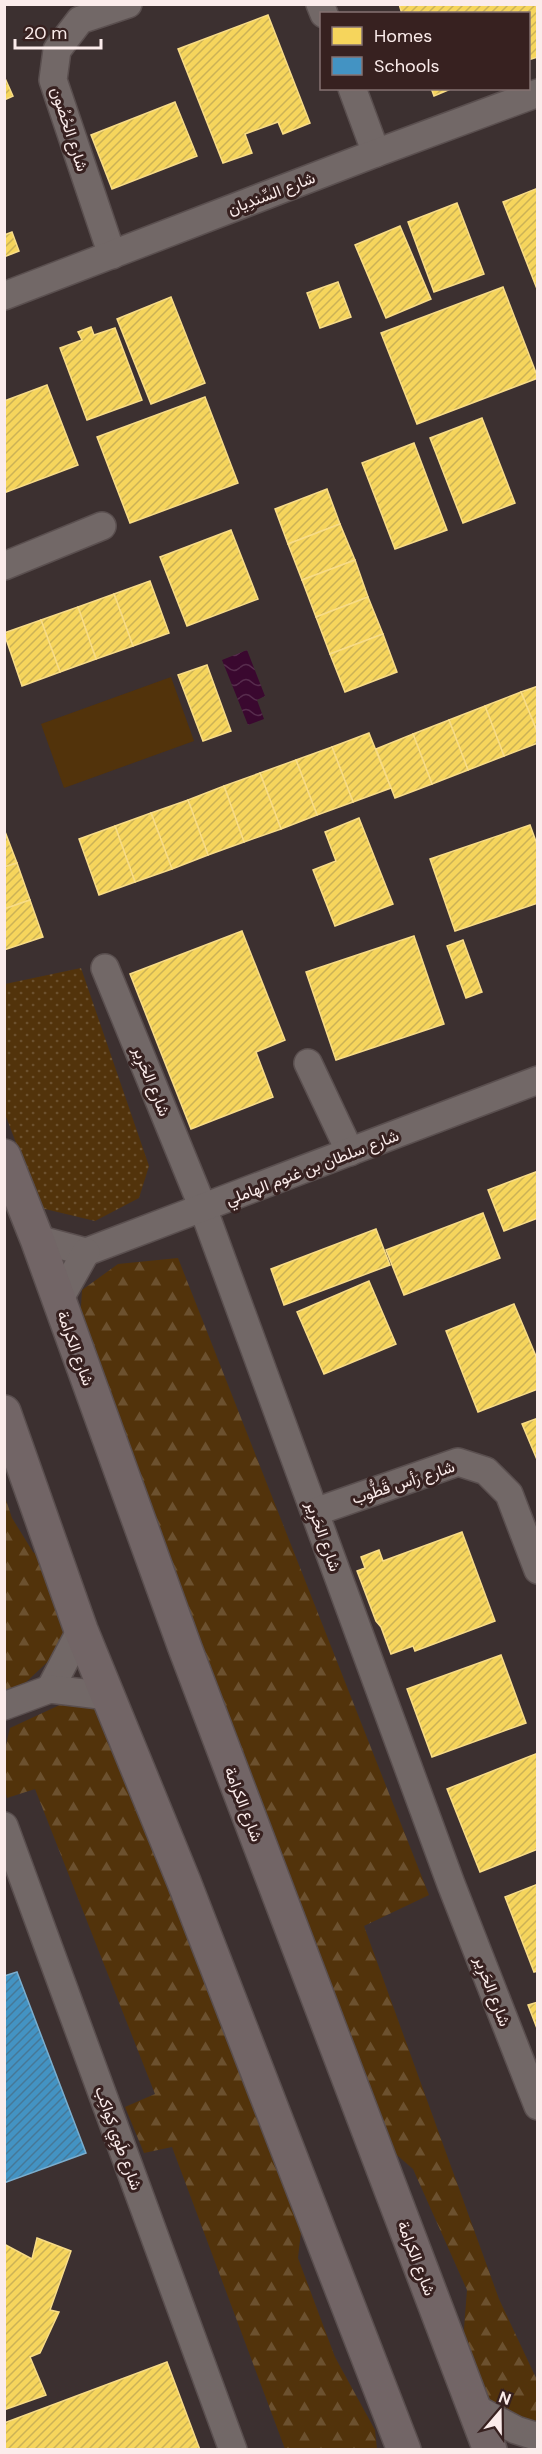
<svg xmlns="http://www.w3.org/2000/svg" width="542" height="2454" font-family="'DM Sans',Vazirmatn,sans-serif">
  <defs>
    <pattern id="forest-firs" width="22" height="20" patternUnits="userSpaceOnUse" patternTransform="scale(1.5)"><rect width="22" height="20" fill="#52330b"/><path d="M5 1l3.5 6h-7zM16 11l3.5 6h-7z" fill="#6c512f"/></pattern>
    <pattern id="park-dots" width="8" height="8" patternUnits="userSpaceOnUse" patternTransform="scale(1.5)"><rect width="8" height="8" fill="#52330b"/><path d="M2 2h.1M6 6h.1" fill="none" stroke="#6c512f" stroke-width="1.8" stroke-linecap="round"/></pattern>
    <pattern id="water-waves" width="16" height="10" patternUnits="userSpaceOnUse" patternTransform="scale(1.5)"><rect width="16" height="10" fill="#3a082f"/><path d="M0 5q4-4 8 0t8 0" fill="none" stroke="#572c4d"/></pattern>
    <pattern id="homes-hatch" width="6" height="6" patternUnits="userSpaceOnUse" patternTransform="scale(1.5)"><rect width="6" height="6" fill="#f6d55c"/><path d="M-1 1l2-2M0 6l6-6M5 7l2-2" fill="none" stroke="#cbb256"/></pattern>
    <pattern id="schools-hatch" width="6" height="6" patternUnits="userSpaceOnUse" patternTransform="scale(1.5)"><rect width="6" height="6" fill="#4393c3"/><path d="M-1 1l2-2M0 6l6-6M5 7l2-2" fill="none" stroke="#467897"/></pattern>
  </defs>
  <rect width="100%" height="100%" fill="#3c3030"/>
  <!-- forest -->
  <g fill="url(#forest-firs)">
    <polygon points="178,1258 429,1895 364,1926 499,2299 537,2380 537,2449 526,2449 506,2435 463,2341 467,2290 413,2169 376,2137 80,1322 82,1290 118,1264"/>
    <polygon points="4,1494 12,1518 33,1552 49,1565 68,1634 56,1654 23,1685 4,1692"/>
    <path d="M 64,1703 L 105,1705 L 302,2223 L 298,2258 L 335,2357 L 375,2430 L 377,2449 L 285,2449 L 172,2147 L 144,2153 L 125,2107 L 155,2094 L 35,1789 L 7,1798 C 1,1775 4,1750 10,1728 Z"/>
  </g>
  <!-- park -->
  <polygon fill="url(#park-dots)" points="81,968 149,1166 139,1198 95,1221 41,1208 5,1114 5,984"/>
  <!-- pitch -->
  <polygon fill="#52330b" points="171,677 194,741 64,788 41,724"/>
  <!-- water -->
  <polygon fill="url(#water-waves)" points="247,650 265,696 257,700 264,719 248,725 222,660"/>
  <!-- homes -->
  <g fill="url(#homes-hatch)" stroke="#f8dc87" stroke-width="1.5">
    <polygon points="399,4 538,4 538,57 528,60 528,14 402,14"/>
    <polygon points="268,15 310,123 283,134 278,122 245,134 252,153 223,163 178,49"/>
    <polygon points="4,76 13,96 4,100"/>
    <polygon points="431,88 453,88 434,96"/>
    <polygon points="175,102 197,156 112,189 91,135"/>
    <polygon points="538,188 538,288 537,289 503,202"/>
    <polygon points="457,203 484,274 434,292 408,222"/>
    <polygon points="400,226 431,299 386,318 355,245"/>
    <polygon points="12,232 19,251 4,257 4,235"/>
    <polygon points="338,282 351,317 320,328 307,293"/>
    <polygon points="503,287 538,378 417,424 381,333"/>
    <polygon points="171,297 205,383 151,404 117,319"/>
    <polygon points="91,327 94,335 115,328 142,400 87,420 60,348 82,340 78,332"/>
    <polygon points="47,385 78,465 4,493 4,401"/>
    <polygon points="205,397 238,483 130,523 97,437"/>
    <polygon points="482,418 515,503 463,523 430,438"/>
    <polygon points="414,443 447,530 395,549 362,463"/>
    <polygon points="327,489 340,524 288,544 275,509"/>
    <polygon points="340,524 355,560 302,580 288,544"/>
    <polygon points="231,530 258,599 187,626 160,557"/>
    <polygon points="355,560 368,597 316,617 302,580"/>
    <polygon points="150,581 169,633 133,646 114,594"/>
    <polygon points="114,594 133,646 96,659 78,607"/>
    <polygon points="368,597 383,634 330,654 316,617"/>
    <polygon points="78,607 96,659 60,672 41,620"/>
    <polygon points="41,620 60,672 22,686 4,633"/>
    <polygon points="383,634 397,672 345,692 330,654"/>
    <polygon points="207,665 231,731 203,741 178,675"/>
    <polygon points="538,686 538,734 521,692"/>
    <polygon points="521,692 538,734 538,743 504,756 485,706"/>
    <polygon points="485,706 504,756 468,770 449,720"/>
    <polygon points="449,720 468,770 432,784 413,734"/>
    <polygon points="369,733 391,788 353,802 332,747"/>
    <polygon points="413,734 432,784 395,798 376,749"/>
    <polygon points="332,747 353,802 317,815 296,760"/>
    <polygon points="296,760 317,815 281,829 260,773"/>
    <polygon points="260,773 281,829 244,842 224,786"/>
    <polygon points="224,786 244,842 208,855 188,800"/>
    <polygon points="188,800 208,855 172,869 151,813"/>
    <polygon points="151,813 172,869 135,882 115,826"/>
    <polygon points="359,818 393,904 335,926 313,870 336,861 325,832"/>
    <polygon points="530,825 538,847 538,903 455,931 430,859"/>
    <polygon points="115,826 135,882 99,895 79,839"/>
    <polygon points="4,829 17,863 4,867"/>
    <polygon points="17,863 30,900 4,909 4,867"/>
    <polygon points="30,900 43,937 4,950 4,909"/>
    <polygon points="242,931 285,1040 256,1052 273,1097 191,1129 130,974"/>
    <polygon points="414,936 444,1024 336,1060 306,972"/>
    <polygon points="463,940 482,992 466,998 447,946"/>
    <polygon points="538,1171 538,1218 504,1231 488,1190"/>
    <polygon points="483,1213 500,1258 404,1295 386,1250"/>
    <polygon points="376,1229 390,1265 284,1305 271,1269"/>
    <polygon points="369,1281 396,1344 324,1374 297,1312"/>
    <polygon points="514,1304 538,1361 538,1389 478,1412 446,1331"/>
    <polygon points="538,1418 538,1462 522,1424"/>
    <polygon points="462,1532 495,1621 415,1651 413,1646 391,1654 381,1627 376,1621 357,1571 365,1568 361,1557 379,1550 383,1561"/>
    <polygon points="501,1655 526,1723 432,1757 407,1689"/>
    <polygon points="538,1753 538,1849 480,1872 447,1789"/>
    <polygon points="538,1884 538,1971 534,1972 505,1897"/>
    <polygon points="538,2002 538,2031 528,2005"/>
    <polygon points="37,2238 71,2251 50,2310 59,2312 40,2353 30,2357 46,2395 4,2410 4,2244 32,2259"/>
    <polygon points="167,2362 200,2450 4,2450 4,2423"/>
  </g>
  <!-- schools -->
  <polygon fill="url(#schools-hatch)" stroke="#7aaecf" stroke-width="1.5" points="17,1972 86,2153 4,2183 4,1976"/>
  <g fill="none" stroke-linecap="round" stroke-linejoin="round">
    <!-- minor casing -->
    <g stroke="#5a4f4f" stroke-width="30">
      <g id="minor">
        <polyline points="320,4 324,14"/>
        <polyline points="352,88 376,153"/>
        <polyline points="112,255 53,80 57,50 80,20 128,4"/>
        <polyline points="4,296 376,153 538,93"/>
        <polyline points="4,566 102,526"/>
        <polyline points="105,968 203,1208 451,1884 538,2106"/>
        <polyline points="308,1063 350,1152"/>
        <polyline points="37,1239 86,1252 538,1080"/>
        <polyline points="59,1300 86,1252"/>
        <polyline points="315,1512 458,1462 486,1471 509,1494 538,1570"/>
        <polyline points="50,1689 81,1630"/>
        <polyline points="4,1706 50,1689 108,1696"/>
        <polyline points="4,1826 233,2450"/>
        <polyline points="473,2407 516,2430 538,2437"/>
      </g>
    </g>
    <!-- major casing -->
    <g stroke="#5a4f4f" stroke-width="36">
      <g id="major">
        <polyline points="4,1156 37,1239 185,1648 490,2450"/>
        <polyline points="4,1412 81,1630 184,1882 404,2450"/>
      </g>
    </g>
    <!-- minor -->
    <use href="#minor" stroke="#726867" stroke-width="27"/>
    <!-- major -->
    <use href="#major" stroke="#726566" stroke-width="33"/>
  </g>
  <g text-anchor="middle" stroke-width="6" stroke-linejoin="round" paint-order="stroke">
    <!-- street labels -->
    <g font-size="16" fill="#fbeceb" stroke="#372120">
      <text transform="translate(70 129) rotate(72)" y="6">شارع الحُصُون</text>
      <text transform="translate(271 193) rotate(-21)" y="6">شارع السِّندِيان</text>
      <text transform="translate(152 1081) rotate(68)" y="6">شارع الحَرِير</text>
      <text transform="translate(312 1167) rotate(-21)" y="6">شارع سلطان بن غنوم الهاملي</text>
      <text transform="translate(76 1348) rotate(70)" y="6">شارع الكرامة</text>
      <text transform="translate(403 1482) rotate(-18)" y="6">شارع رَأس قَطُّوب</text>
      <text transform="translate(324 1536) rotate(70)" y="6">شارع الحَرِير</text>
      <text transform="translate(244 1804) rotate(69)" y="6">شارع الكرامة</text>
      <text transform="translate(493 1991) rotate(69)" y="6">شارع الحَرِير</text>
      <text transform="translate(119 2138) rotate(70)" y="6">شارع طَوِي كِواكِب</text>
      <text transform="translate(417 2258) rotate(69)" y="6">شارع الكرامة</text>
    </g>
  </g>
  <!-- border -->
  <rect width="542" height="2454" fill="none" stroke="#fbeceb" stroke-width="12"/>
  <!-- legend -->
  <rect x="320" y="12" width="210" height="78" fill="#372120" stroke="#857271" stroke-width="1.5"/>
  <rect x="332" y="27" width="30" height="18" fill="#f6d55c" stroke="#857271" stroke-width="1.5"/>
  <text x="374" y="42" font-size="18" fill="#fbeceb">Homes</text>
  <rect x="332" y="57" width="30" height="18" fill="#4393c3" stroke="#857271" stroke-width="1.5"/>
  <text x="374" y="72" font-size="18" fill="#fbeceb">Schools</text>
  <!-- north arrow -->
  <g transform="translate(500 2412) rotate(20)" stroke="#372120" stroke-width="4.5" paint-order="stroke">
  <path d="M0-4.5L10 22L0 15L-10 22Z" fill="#fbeceb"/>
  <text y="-9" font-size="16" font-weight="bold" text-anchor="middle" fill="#fbeceb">N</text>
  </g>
  <!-- scale -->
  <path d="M15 39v9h86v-9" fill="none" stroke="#fbeceb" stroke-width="3"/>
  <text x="24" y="39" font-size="18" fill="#fbeceb" stroke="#372120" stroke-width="4.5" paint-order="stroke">20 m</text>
</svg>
